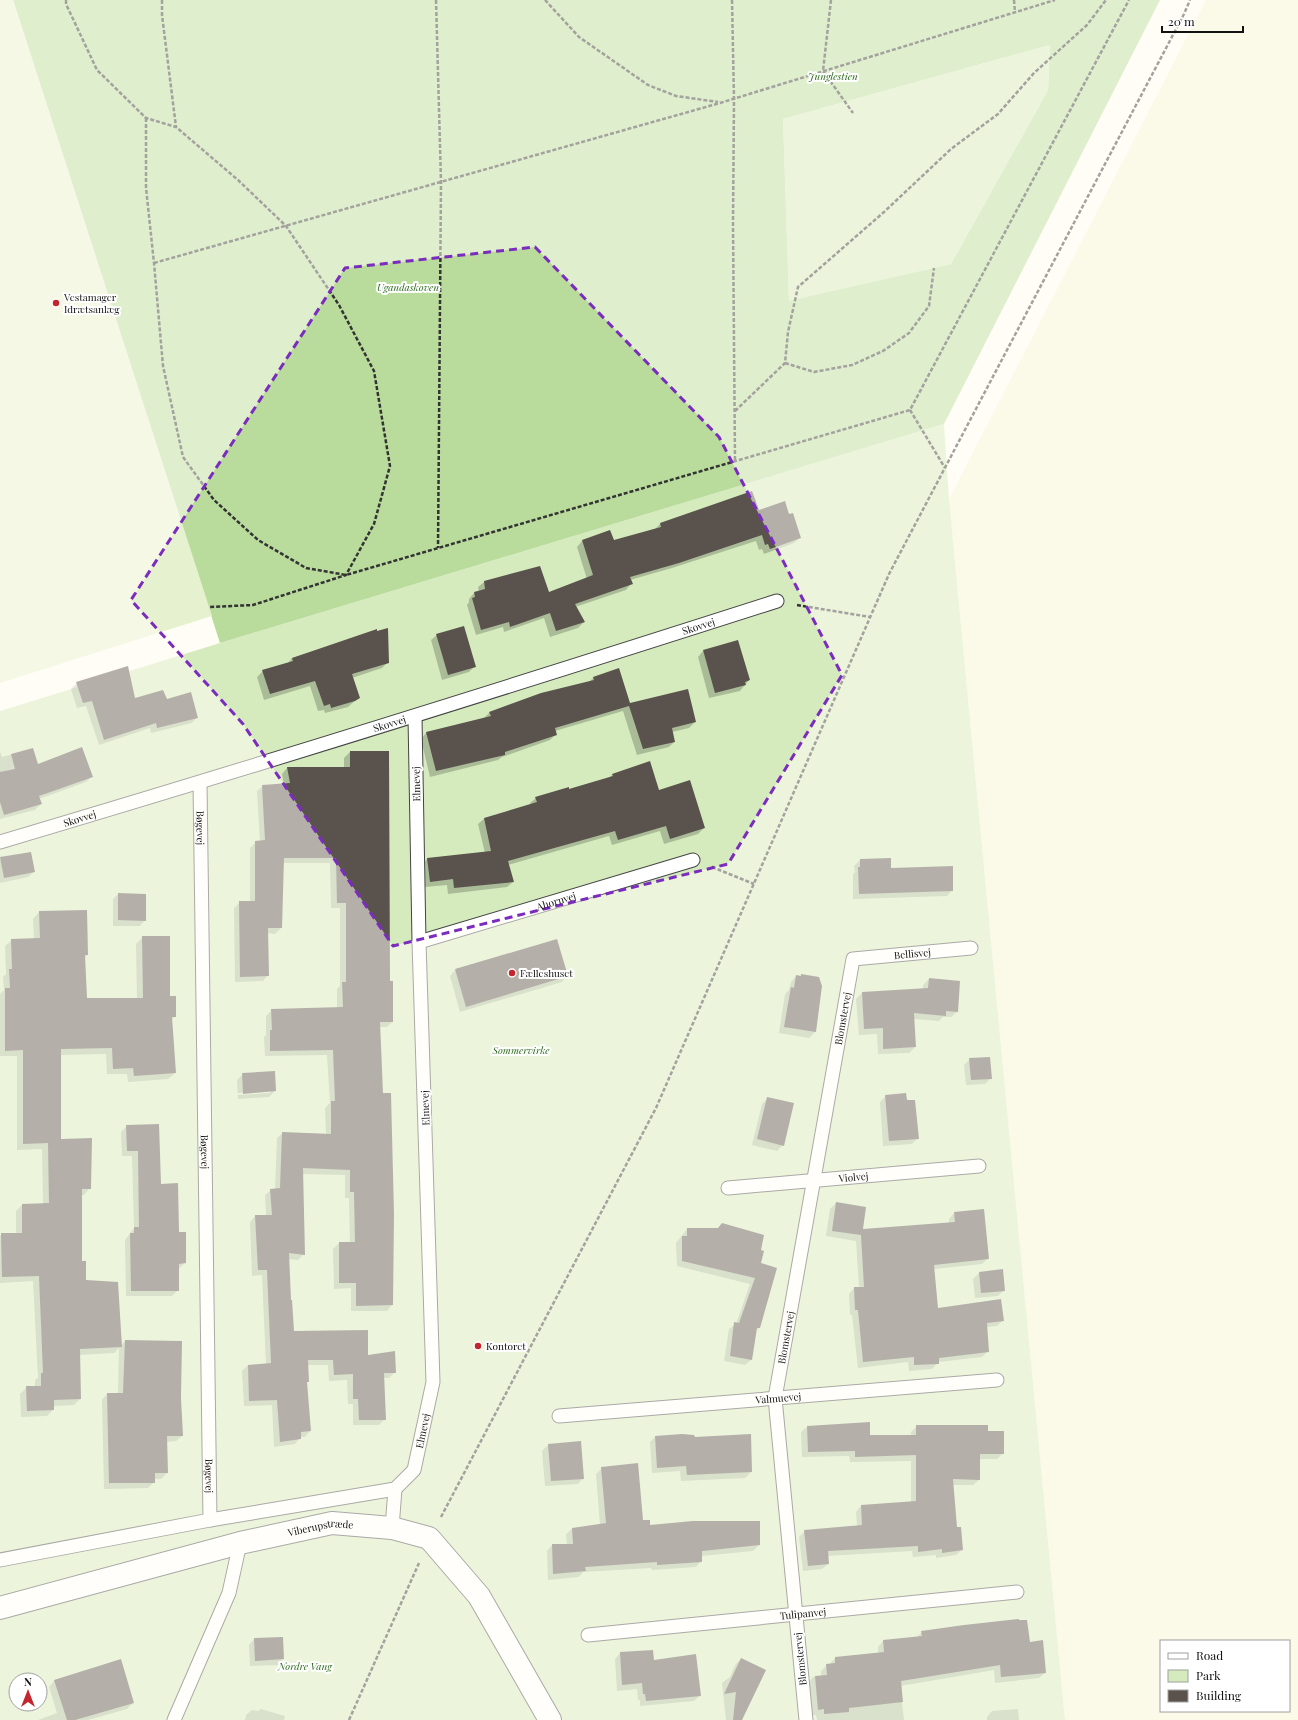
<svg xmlns="http://www.w3.org/2000/svg" width="1298" height="1720" font-family="'Playfair Display',serif">
  <rect width="100%" height="100%" fill="#fffdf5"/>
  <!-- farmland -->
  <path fill="#f6f3d4" fill-rule="evenodd" d="M 1206,0 L 1298,0 L 1298,1720 L 1065,1720 L 949,499 ZM 1161,1641 L 1289,1641 L 1289,1711 L 1161,1711 Z"/>
  <!-- green -->
  <g fill="#d5ebbd" fill-rule="evenodd">
    <polygon points="1050,45 1048,90 951,264 789,302 783,119"/>
    <path d="M 944,424 L 949,499 L 1065,1720 L 0,1720 L 0,711 L 220,643 ZM 16,1680 L 40,1680 L 40,1704 L 16,1704 Z"/>
  </g>
  <!-- forest -->
  <path fill="#b9dc9c" fill-rule="evenodd" d="M 13,0 L 1160,0 L 944,424 L 220,643 ZM 1050,45 L 1048,90 L 951,264 L 789,301 L 783,119 Z"/>
  <!-- pitch -->
  <polygon fill="#e6f2cf" points="0,0 13,0 212,616 0,683"/>
  <!-- shadow -->
  <g fill="#0003" fill-rule="evenodd">
    <polygon points="758,512 788,515 800,537 794,543 764,554 762,549 759,550 756,541 672,568 630,580 631,584 626,590 575,607 584,622 578,628 550,637 544,618 504,632 503,627 476,635 467,605 469,602 469,599 474,593 479,592 478,587 484,582 540,567 549,593 587,579 577,547 582,541 613,541 655,529 661,523"/>
    <polygon points="377,633 388,662 382,668 352,678 358,698 348,707 325,713 324,710 318,711 310,686 264,700 257,677 263,671 287,664 292,658"/>
    <polygon points="437,635 475,666 469,672 442,680 431,640"/>
    <polygon points="703,651 749,680 740,691 709,698 698,657"/>
    <polygon points="593,678 630,704 695,722 689,728 672,732 674,742 669,747 637,755 623,711 555,731 555,735 550,740 502,757 498,760 430,777 421,739 426,733 483,719 489,713 589,682"/>
    <polygon points="77,683 134,699 167,700 197,717 192,723 151,733 150,728 99,745 86,706 77,708 71,689"/>
    <polygon points="32,749 37,765 91,777 86,782 39,799 41,804 35,810 0,819 0,752 2,757"/>
    <polygon points="350,752 389,982 392,1022 387,1027 379,1027 392,1305 387,1311 351,1311 351,1288 334,1289 333,1249 339,1243 350,1243 349,1198 345,1198 345,1175 302,1174 304,1254 298,1260 288,1259 293,1332 367,1356 395,1372 389,1378 383,1378 385,1419 379,1425 353,1425 353,1404 348,1404 347,1380 329,1381 328,1365 307,1365 308,1381 306,1383 310,1431 305,1437 300,1437 295,1444 274,1447 272,1405 244,1406 242,1371 248,1365 266,1365 262,1275 252,1276 250,1222 255,1216 266,1216 265,1195 271,1190 275,1190 277,1138 283,1133 326,1134 325,1108 330,1103 327,1055 265,1056 264,1037 266,1035 266,1016 272,1010 337,1008 337,989 340,986 340,908 331,908 330,863 283,863 281,928 275,934 267,933 268,975 263,981 235,982 234,908 240,902 250,902 250,848 256,842 260,842 257,791 263,786 284,784 282,774 287,768 344,768 344,758"/>
    <polygon points="612,775 658,791 704,828 698,834 664,844 660,831 612,845 609,836 508,865 513,882 507,887 448,894 447,885 425,887 422,865 427,859 485,853 478,824 484,819 531,805 530,803 536,798 568,791 608,779"/>
    <polygon points="2,858 34,872 28,877 0,883 0,860"/>
    <polygon points="860,860 890,869 952,890 947,896 853,899 853,874 855,872 854,866"/>
    <polygon points="118,894 145,920 140,926 113,926 113,899"/>
    <polygon points="39,912 87,955 84,958 86,999 137,999 136,944 143,937 175,1016 171,1020 175,1073 168,1079 128,1082 127,1074 107,1074 106,1054 60,1055 60,1140 90,1188 84,1195 81,1195 81,1262 85,1281 121,1346 125,1341 180,1399 182,1436 176,1441 166,1442 167,1473 161,1479 154,1479 154,1482 148,1488 104,1489 102,1400 107,1394 118,1394 119,1348 114,1353 79,1355 80,1399 74,1405 53,1406 53,1410 47,1416 21,1417 20,1394 27,1387 35,1387 35,1380 38,1378 33,1281 0,1283 0,1236 2,1234 16,1234 16,1211 22,1205 43,1204 42,1149 17,1150 17,1056 0,1056 0,994 4,990 3,977 6,974 5,946 12,940 34,939 33,919"/>
    <polygon points="556,940 567,976 562,982 460,1012 450,976 455,970"/>
    <polygon points="801,975 821,986 815,1032 809,1038 779,1033 785,994 789,990 791,982 796,976 799,977"/>
    <polygon points="929,979 957,1012 951,1017 943,1017 939,1021 913,1019 915,1047 909,1053 878,1054 877,1034 859,1035 856,999 862,993 923,989 923,985"/>
    <polygon points="970,1059 991,1078 985,1084 966,1085 964,1065"/>
    <path d="M 243,1074 L 275,1091 L 269,1097 L 238,1099 L 237,1080 ZM 270,1091 L 270,1093 L 238,1095 L 238,1093 Z"/>
    <polygon points="886,1096 918,1138 912,1144 883,1146 880,1102"/>
    <polygon points="768,1098 783,1145 777,1151 752,1145 762,1104"/>
    <polygon points="127,1126 160,1185 178,1233 185,1263 178,1269 178,1290 172,1296 126,1296 125,1240 134,1228 132,1156 122,1156 121,1132"/>
    <polygon points="836,1203 862,1230 949,1224 949,1219 954,1213 988,1258 982,1264 934,1269 937,1309 1003,1320 997,1326 987,1327 988,1351 982,1357 938,1362 932,1369 909,1371 908,1362 858,1368 852,1315 850,1315 849,1294 854,1288 859,1288 856,1241 826,1236 830,1209"/>
    <polygon points="687,1229 718,1229 759,1251 759,1328 755,1331 751,1360 745,1365 724,1361 729,1329 736,1324 750,1284 677,1266 676,1243"/>
    <polygon points="1002,1270 1004,1290 998,1296 975,1298 973,1279 979,1273"/>
    <polygon points="917,1426 987,1432 1003,1453 997,1459 979,1459 979,1480 973,1485 952,1485 956,1528 962,1550 956,1555 936,1558 936,1555 913,1557 912,1551 827,1556 828,1564 822,1569 803,1571 799,1537 805,1531 857,1526 856,1512 861,1506 911,1502 911,1461 850,1462 849,1456 802,1457 801,1432 807,1427 869,1436 911,1436 911,1432"/>
    <polygon points="655,1437 694,1438 751,1472 745,1478 681,1481 680,1471 652,1473 650,1442"/>
    <polygon points="548,1445 583,1478 578,1484 545,1486 542,1451"/>
    <polygon points="602,1468 642,1522 649,1526 759,1545 753,1551 701,1556 701,1561 696,1567 652,1570 651,1568 583,1572 579,1577 548,1580 547,1551 552,1545 567,1545 566,1534 572,1529 600,1525 596,1474"/>
    <polygon points="922,1632 1029,1643 1045,1673 1039,1678 995,1683 994,1670 900,1686 904,1720 817,1720 816,1715 810,1715 808,1683 813,1677 821,1676 821,1671 827,1665 829,1665 835,1658 878,1654 878,1647 883,1641 916,1638"/>
    <polygon points="282,1638 283,1659 278,1665 250,1666 249,1645 254,1639"/>
    <polygon points="620,1653 653,1661 700,1695 694,1701 640,1706 640,1700 638,1700 637,1689 617,1691 615,1659"/>
    <polygon points="741,1659 741,1720 726,1720 722,1683 730,1677 735,1665"/>
    <polygon points="120,1661 133,1703 127,1709 88,1720 38,1720 57,1713 49,1687 54,1681"/>
    <polygon points="261,1709 285,1716 284,1720 245,1720 246,1715 252,1710 258,1711"/>
    <polygon points="1018,1709 1019,1720 987,1720 987,1717 992,1711"/>
  </g>
  <!-- building -->
  <g fill="#5a524d">
    <polygon points="752,491 759,510 785,501 789,514 793,513 801,538 770,549 768,544 765,545 762,535 679,563 630,577 633,584 575,604 585,622 556,631 550,613 510,627 509,622 481,630 472,598 475,597 474,592 485,589 484,581 540,566 549,592 593,575 582,540 610,530 614,540 661,527 660,523"/>
    <polygon points="464,626 476,667 448,675 436,634"/>
    <polygon points="388,628 389,663 352,674 360,698 355,701 331,708 330,704 324,706 315,681 270,694 262,670 293,661 292,658 377,629 377,631"/>
    <polygon points="738,640 750,680 745,682 746,685 715,693 703,650"/>
    <polygon points="128,666 135,698 163,690 167,699 191,692 198,718 157,728 156,723 104,740 92,701 83,703 76,682"/>
    <polygon points="619,668 630,703 688,689 696,722 672,728 675,742 643,749 629,706 555,728 557,735 505,752 505,755 436,771 426,732 491,716 489,712 541,693 594,680 593,677"/>
    <polygon points="82,747 93,777 39,796 42,804 4,815 0,802 0,772 15,769 11,754 33,748 38,764"/>
    <polygon points="350,751 389,751 390,981 393,981 393,1022 380,1022 383,1093 391,1093 394,1214 393,1305 356,1306 356,1283 339,1283 339,1242 355,1242 354,1192 350,1192 350,1170 303,1168 305,1255 289,1253 291,1300 292,1300 294,1331 368,1330 368,1355 395,1351 396,1373 384,1373 386,1420 359,1420 358,1399 353,1399 353,1374 334,1375 333,1360 308,1360 309,1382 307,1382 311,1431 301,1432 301,1439 280,1442 277,1400 249,1401 248,1365 271,1363 267,1270 258,1270 255,1215 272,1215 270,1189 280,1188 282,1132 331,1134 331,1101 335,1101 333,1050 270,1051 270,1030 272,1030 271,1009 343,1007 342,982 346,982 346,903 337,903 336,858 284,858 282,928 268,928 269,976 240,977 239,901 255,901 255,841 265,840 262,785 290,783 287,767 350,767"/>
    <polygon points="650,761 659,790 690,780 705,828 670,839 666,826 618,840 615,831 508,861 514,882 454,888 453,879 430,882 427,858 491,851 484,818 537,802 535,797 569,787 569,789 613,776 612,774"/>
    <polygon points="31,852 35,872 4,878 0,857"/>
    <polygon points="891,858 891,868 953,866 953,891 859,894 858,867 860,867 860,859"/>
    <polygon points="118,893 146,894 146,921 118,920"/>
    <polygon points="87,910 88,955 85,955 87,998 143,998 142,936 170,936 170,996 176,996 176,1017 172,1017 176,1073 134,1076 133,1068 113,1069 112,1048 61,1049 61,1139 92,1138 91,1189 82,1189 82,1261 86,1261 86,1280 118,1282 122,1347 80,1349 81,1399 54,1400 54,1410 27,1411 26,1386 41,1386 41,1373 43,1373 39,1276 2,1277 1,1233 22,1233 22,1204 49,1203 48,1143 23,1144 23,1050 5,1051 5,988 10,988 9,969 12,969 11,939 40,938 39,911"/>
    <polygon points="557,939 568,976 466,1007 455,969"/>
    <polygon points="801,974 819,977 822,986 816,1032 784,1027 791,987 794,988 796,975 801,976"/>
    <polygon points="929,978 960,981 958,1012 946,1011 946,1016 914,1013 916,1047 883,1049 883,1028 864,1029 862,992 928,988"/>
    <polygon points="990,1057 992,1079 971,1080 969,1058"/>
    <polygon points="275,1071 276,1091 243,1094 242,1073"/>
    <polygon points="906,1093 907,1100 915,1100 919,1139 889,1141 885,1095"/>
    <polygon points="767,1097 794,1103 784,1146 757,1139"/>
    <polygon points="159,1124 161,1184 178,1183 179,1232 186,1232 186,1263 179,1264 179,1291 131,1291 130,1233 134,1233 134,1227 139,1227 138,1151 127,1151 126,1125"/>
    <polygon points="836,1202 866,1207 863,1229 955,1222 954,1212 984,1209 989,1259 934,1265 938,1308 1001,1299 1004,1321 987,1323 989,1352 939,1358 939,1364 914,1365 914,1357 863,1362 858,1310 855,1310 854,1287 864,1287 861,1235 832,1231"/>
    <polygon points="722,1223 764,1235 761,1250 764,1251 761,1263 777,1268 760,1328 757,1328 752,1360 730,1356 734,1322 739,1323 755,1278 682,1261 682,1236 687,1236 687,1228 718,1228"/>
    <polygon points="1003,1269 1005,1291 981,1293 979,1272"/>
    <polygon points="125,1340 182,1341 181,1398 183,1436 167,1436 168,1473 155,1473 155,1483 109,1483 107,1393 123,1393"/>
    <polygon points="870,1422 870,1435 916,1435 916,1425 988,1425 988,1431 1004,1431 1004,1454 980,1454 980,1480 953,1479 957,1527 961,1527 963,1550 942,1553 942,1549 918,1552 918,1546 828,1551 829,1564 808,1566 804,1530 862,1525 861,1505 916,1501 916,1455 855,1457 855,1451 808,1452 807,1426"/>
    <polygon points="682,1434 694,1435 695,1437 751,1434 752,1472 687,1475 686,1466 657,1468 655,1436"/>
    <polygon points="581,1441 584,1479 551,1481 548,1444"/>
    <polygon points="638,1463 643,1520 650,1520 650,1525 693,1521 760,1521 760,1545 702,1551 702,1562 657,1565 657,1562 585,1567 586,1571 553,1574 552,1544 573,1544 572,1528 606,1523 601,1467"/>
    <polygon points="1019,1619 1019,1620 1027,1620 1030,1642 1043,1640 1046,1673 1001,1677 1000,1665 901,1681 903,1702 849,1708 849,1712 824,1714 824,1709 818,1710 815,1676 827,1675 826,1664 835,1663 835,1657 884,1652 883,1640 922,1636 921,1631 964,1625"/>
    <polygon points="283,1637 284,1659 255,1661 254,1638"/>
    <polygon points="653,1650 654,1660 696,1654 701,1696 646,1701 645,1694 643,1694 642,1683 622,1685 620,1652"/>
    <polygon points="741,1658 766,1670 742,1720 733,1720 736,1692 724,1694"/>
    <polygon points="121,1659 134,1703 75,1720 67,1720 54,1680"/>
  </g>
  <g fill="none" stroke-linecap="round" stroke-linejoin="round">
    <!-- service casing -->
    <g stroke="#444" stroke-width="15">
      <g id="service">
        <path id="s1" d="M 200,783 L 210,1520"/>
        <path id="s2" d="M 0,842 C 260,765 518,684 777,601"/>
        <path id="s3" d="M 419,942 L 693,860"/>
        <path id="s4" d="M 728,1188 L 979,1166"/>
        <path id="s5" d="M 559,1416 L 997,1380"/>
        <path id="s6" d="M 395,1489 L 414,1470 L 433,1382 L 419,942 L 415,717"/>
        <polyline points="392,1528 395,1489"/>
        <polyline points="0,1560 210,1520 395,1489"/>
        <path id="s7" d="M 588,1635 L 1017,1592"/>
        <polyline points="174,1720 229,1593 240,1543"/>
        <path id="s8" d="M 806,1720 L 775,1398 L 853,959 L 971,948"/>
      </g>
    </g>
    <!-- minor casing -->
    <g stroke="#444" stroke-width="24">
      <g id="minor">
        <path id="s9" d="M 0,1608 L 240,1543 L 332,1523 L 392,1528 L 429,1538 L 479,1596 L 550,1720"/>
      </g>
    </g>
    <!-- path -->
    <g stroke="#333" stroke-width="2.5" stroke-dasharray="4 2" stroke-linecap="butt">
      <polyline points="66,0 66,4 97,70 146,118 176,127 238,180 286,226 339,305 374,371 390,466 374,524 346,575 253,605 209,607"/>
      <polyline points="162,0 162,15 176,127"/>
      <polyline points="436,0 441,182 438,548"/>
      <polyline points="545,0 579,37 648,85 676,96 718,102"/>
      <polyline points="732,0 734,99 733,223 735,461"/>
      <polyline points="831,0 823,71 853,113"/>
      <polyline points="1014,0 1015,12"/>
      <polyline points="146,118 146,188 154,263 163,366 183,457 214,500 258,540 306,568 346,575 910,410 1129,0"/>
      <polyline points="154,263 720,103 1055,0"/>
      <polyline points="785,363 814,372 852,365 883,351 909,333 929,306 934,268"/>
      <polyline points="910,410 945,468"/>
      <polyline points="735,411 785,363 788,332 798,287 884,212 951,149 998,114 1034,73 1087,25 1106,0"/>
      <polyline points="797,605 870,617"/>
      <polyline points="712,867 754,884"/>
      <polyline points="441,1517 656,1108 889,574 1184,14 1190,0"/>
      <polyline points="349,1720 419,1563"/>
    </g>
    <!-- service -->
    <use href="#service" stroke="#fff" stroke-width="13"/>
    <!-- minor -->
    <use href="#minor" stroke="#fff" stroke-width="22"/>
  </g>
  <!-- marked area -->
  <path d="M0 0H1298V1720H0ZM 535,247 L 719,437 L 842,675 L 728,864 L 393,946 L 243,724 L 131,600 L 345,268 Z" fill="#fffdf5" fill-opacity=".55" fill-rule="evenodd"/>
  <path fill="none" stroke="#7b2cbf" stroke-width="3" stroke-dasharray="8 5" stroke-linejoin="round" d="M 535,247 L 719,437 L 842,675 L 728,864 L 393,946 L 243,724 L 131,600 L 345,268 Z"/>
  <!-- markers -->
  <g fill="#c4262e" stroke="#fff" stroke-width="1.5">
    <circle cx="56" cy="303" r="4"/>
    <circle cx="512" cy="973" r="4"/>
    <circle cx="478" cy="1346" r="4"/>
  </g>
  <g text-anchor="middle" stroke-width="4" stroke-linejoin="round" paint-order="stroke">
    <!-- park labels -->
    <g font-size="10" font-style="italic" fill="#2f6b1f" stroke="#fff">
      <text x="833" y="80">Junglestien</text>
      <text x="408" y="291">Ugandaskoven</text>
      <text x="521" y="1054">Sommervirke</text>
      <text x="305" y="1670">Nordre Vang</text>
    </g>
    <!-- poi labels -->
    <g font-size="10" fill="#111" stroke="#fff" text-anchor="start">
      <text x="64" y="301">Vestamager<tspan x="64" dy="12">Idrætsanlæg</tspan></text>
      <text x="520" y="977">Fælleshuset</text>
      <text x="486" y="1350">Kontoret</text>
    </g>
    <!-- street labels -->
    <g font-size="10" fill="#111" stroke="#fff">
      <text dy="4" stroke="none"><textPath href="#s2" startOffset="731">Skovvej</textPath></text>
      <text dy="4" stroke="none"><textPath href="#s2" startOffset="407">Skovvej</textPath></text>
      <text transform="translate(416 784) rotate(-91)" y="4">Elmevej</text>
      <text dy="4" stroke="none"><textPath href="#s2" startOffset="83">Skovvej</textPath></text>
      <text dy="4" stroke="none"><textPath href="#s1" startOffset="45">Bøgevej</textPath></text>
      <text dy="4" stroke="none"><textPath href="#s3" startOffset="143">Ahornvej</textPath></text>
      <text dy="4" stroke="none"><textPath href="#s8" startOffset="829">Bellisvej</textPath></text>
      <text dy="4" stroke="none"><textPath href="#s8" startOffset="709">Blomstervej</textPath></text>
      <text transform="translate(425 1108) rotate(-92)" y="4">Elmevej</text>
      <text dy="4" stroke="none"><textPath href="#s1" startOffset="369">Bøgevej</textPath></text>
      <text dy="4" stroke="none"><textPath href="#s4" startOffset="126">Violvej</textPath></text>
      <text dy="4" stroke="none"><textPath href="#s8" startOffset="385">Blomstervej</textPath></text>
      <text dy="4" stroke="none"><textPath href="#s5" startOffset="220">Valmuevej</textPath></text>
      <text dy="4" stroke="none"><textPath href="#s6" startOffset="67">Elmevej</textPath></text>
      <text dy="4" stroke="none"><textPath href="#s1" startOffset="693">Bøgevej</textPath></text>
      <text dy="4" stroke="none"><textPath href="#s9" startOffset="331">Viberupstræde</textPath></text>
      <text dy="4" stroke="none"><textPath href="#s7" startOffset="216">Tulipanvej</textPath></text>
      <text transform="translate(800 1659) rotate(-96)" y="4">Blomstervej</text>
    </g>
  </g>
  <!-- legend -->
  <rect x="1160" y="1640" width="130" height="72" fill="#ffffff" stroke="#a0a0a0"/>
  <rect x="1168" y="1653" width="20" height="6" fill="#ffffff" stroke="#a0a0a0"/>
  <text x="1196" y="1660" font-size="12" fill="#111111">Road</text>
  <rect x="1168" y="1670" width="20" height="12" fill="#d5ebbd" stroke="#a0a0a0"/>
  <text x="1196" y="1680" font-size="12" fill="#111111">Park</text>
  <rect x="1168" y="1690" width="20" height="12" fill="#5a524d" stroke="#a0a0a0"/>
  <text x="1196" y="1700" font-size="12" fill="#111111">Building</text>
  <!-- north arrow -->
  <g transform="translate(28 1692)"><circle r="19" fill="#ffffff" stroke="#a0a0a0"/>
  <path d="M0-3L7 15L0 10L-7 15Z" fill="#c4262e"/>
  <text y="-6" font-size="11" font-weight="bold" text-anchor="middle" fill="#111111">N</text>
  </g>
  <!-- scale -->
  <path d="M1162 26v6h81v-6" fill="none" stroke="#111111" stroke-width="2"/>
  <text x="1168" y="26" font-size="12" fill="#111111" stroke="#ffffff" stroke-width="3" paint-order="stroke">20 m</text>
</svg>
